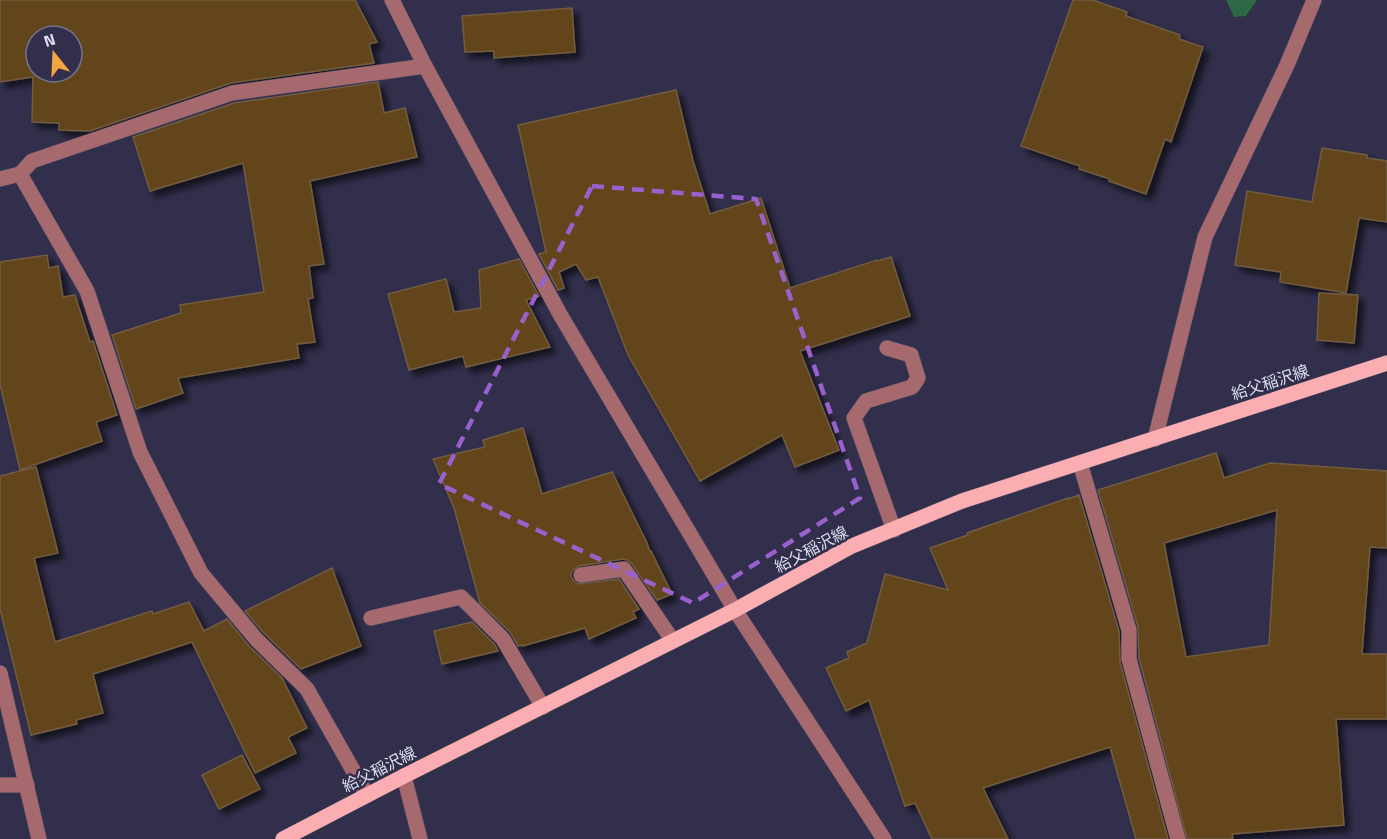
<svg xmlns="http://www.w3.org/2000/svg" width="1387" height="839" font-family="'Titillium Web','Noto Sans JP',sans-serif">
  <defs>
    <filter id="shadow"><feDropShadow dx="5.5" dy="5.5" stdDeviation="3" flood-color="#0009"/></filter>
  </defs>
  <rect width="100%" height="100%" fill="#312f4b"/>
  <!-- green -->
  <polygon fill="#2c6944" points="1226,0 1257,0 1246,16 1234,17"/>
  <!-- building -->
  <g fill="#63441d" stroke="#725c41" stroke-width="1.5" fill-rule="evenodd" filter="url(#shadow)">
    <path d="M 0,0 L 355,0 L 377,42 L 369,44 L 374,63 L 231,83 L 90,131 L 59,130 L 59,123 L 32,122 L 33,77 L 0,82 ZM 36,36 L 72,36 L 72,72 L 36,72 Z"/>
    <polygon points="1073,0 1093,0 1127,12 1126,16 1180,35 1179,39 1203,47 1171,142 1165,139 1146,194 1109,181 1110,179 1079,169 1080,166 1021,146"/>
    <polygon points="572,8 575,52 494,58 494,51 465,52 462,16"/>
    <polygon points="378,82 384,113 405,108 417,157 310,181 324,264 309,266 313,298 308,299 315,342 297,344 299,358 178,378 183,393 136,409 112,335 181,313 180,305 264,292 243,163 150,191 133,137 234,103"/>
    <polygon points="676,90 693,161 710,214 761,198 790,288 877,260 878,261 891,257 910,316 800,351 839,450 795,467 782,435 700,481 628,355 598,277 586,280 576,264 559,272 564,288 558,290 539,254 546,252 518,125"/>
    <polygon points="1322,148 1367,155 1367,158 1387,161 1387,222 1359,218 1346,293 1280,282 1281,272 1235,265 1247,191 1312,202"/>
    <polygon points="47,255 49,268 58,266 63,297 75,295 90,342 93,341 117,415 96,422 102,441 20,470 0,384 0,262"/>
    <polygon points="519,259 539,296 526,300 550,347 466,367 463,356 409,370 388,294 446,279 454,312 481,308 479,270"/>
    <polygon points="1319,293 1358,295 1354,343 1317,340"/>
    <polygon points="523,428 542,494 612,472 647,543 650,552 651,551 672,594 657,600 632,564 627,560 623,559 579,566 572,571 571,576 573,580 578,584 619,579 639,609 633,612 636,618 589,639 585,628 523,646 523,645 518,646 510,632 480,603 454,508 433,459 485,447 483,440"/>
    <path d="M 1216,453 L 1224,478 L 1270,463 L 1387,471 L 1387,548 L 1370,547 L 1362,654 L 1387,654 L 1387,719 L 1336,719 L 1344,825 L 1232,834 L 1233,839 L 1187,839 L 1139,658 L 1138,627 L 1098,490 ZM 1277,510 L 1269,645 L 1186,657 L 1164,543 Z"/>
    <polygon points="36,467 58,553 34,558 55,642 152,611 153,614 189,602 204,631 227,619 249,646 282,678 307,728 288,737 296,753 255,773 192,642 93,674 103,713 76,720 77,724 31,735 0,609 0,476"/>
    <polygon points="1079,495 1119,631 1120,662 1168,839 1136,839 1110,747 983,788 1008,839 932,839 915,803 905,806 869,700 846,711 826,668 849,658 847,652 867,643 885,574 948,590 930,548 968,535 967,533 1068,498 1068,499"/>
    <polygon points="332,568 361,646 301,669 263,632 245,611"/>
    <polygon points="472,622 495,645 498,651 442,664 434,631"/>
    <polygon points="242,755 260,789 219,809 202,775"/>
  </g>
  <g fill="none" stroke-linecap="round" stroke-linejoin="round">
    <!-- minor casing -->
    <g stroke="#4d4b65" stroke-width="16">
      <g id="minor">
        <polyline points="392,0 425,66 561,316 735,610 884,839"/>
        <polyline points="20,174 87,291 140,452 201,573 256,639 307,689 367,795"/>
        <polyline points="0,179 20,174 32,161 232,93 425,66"/>
        <polyline points="887,348 911,355 918,378 912,387 866,401 854,418 894,530"/>
        <polyline points="1155,439 1205,237 1287,65 1314,0"/>
        <polyline points="1080,463 1129,630 1129,659 1178,839"/>
        <polyline points="581,575 624,569 673,641"/>
        <polyline points="371,618 461,597 503,639 543,707"/>
        <polyline points="0,673 39,839"/>
        <polyline points="404,776 420,839"/>
        <polyline points="0,785 27,785"/>
      </g>
    </g>
    <!-- major casing -->
    <g stroke="#4d4b65" stroke-width="16">
      <polyline id="major" points="283,839 404,776 735,610 852,546 962,501 1387,363"/>
    </g>
    <!-- minor -->
    <use href="#minor" stroke="#a6696d" stroke-width="15"/>
    <!-- major -->
    <use href="#major" stroke="#faaeb2" stroke-width="15"/>
  </g>
  <!-- marked area -->
  <path fill="none" stroke="#9961ce" stroke-width="4.5" stroke-dasharray="12 8" stroke-linejoin="round" d="M 592,186 L 756,199 L 860,498 L 693,603 L 439,484 Z"/>
  <g text-anchor="middle" stroke-width="5" stroke-linejoin="round" paint-order="stroke">
    <!-- street labels -->
    <g font-size="16" fill="#dedef0" stroke="#312f4b">
      <text transform="translate(1270 382) rotate(-18)" y="6">給父稲沢線</text>
      <text transform="translate(811 549) rotate(-28)" y="6">給父稲沢線</text>
      <text transform="translate(379 769) rotate(-27)" y="6">給父稲沢線</text>
    </g>
  </g>
  <!-- north arrow -->
  <g transform="translate(54 54) rotate(342)"><circle r="28" fill="#312f4b" stroke="#76758d" stroke-width="1.5"/>
  <path d="M0-4.5L10 22L0 15L-10 22Z" fill="#f2a540"/>
  <text y="-9" font-size="16" font-weight="bold" text-anchor="middle" fill="#dedef0">N</text>
  </g>
</svg>
